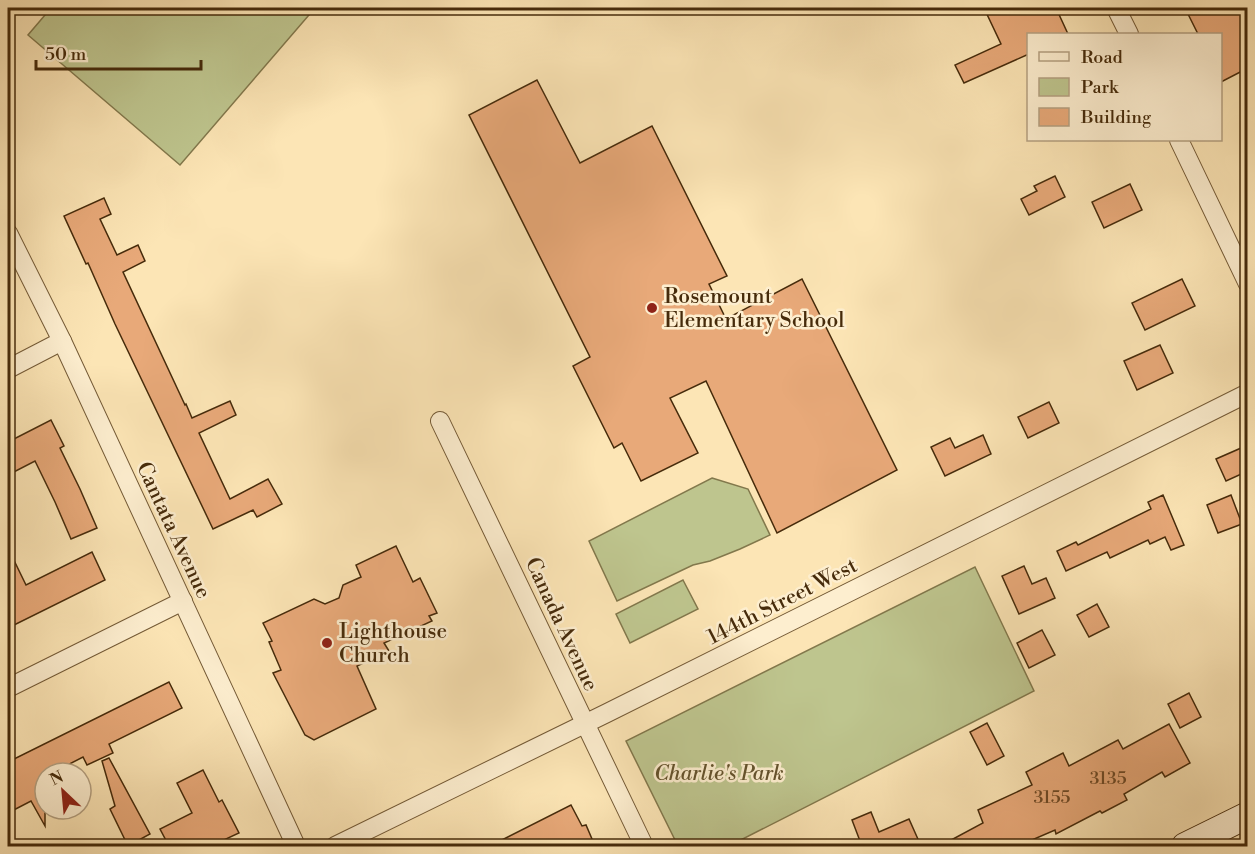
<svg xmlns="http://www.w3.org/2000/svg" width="1255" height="854" font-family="'Libre Bodoni',serif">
  <rect width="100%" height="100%" fill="#fce5b5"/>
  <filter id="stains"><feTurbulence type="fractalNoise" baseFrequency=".00333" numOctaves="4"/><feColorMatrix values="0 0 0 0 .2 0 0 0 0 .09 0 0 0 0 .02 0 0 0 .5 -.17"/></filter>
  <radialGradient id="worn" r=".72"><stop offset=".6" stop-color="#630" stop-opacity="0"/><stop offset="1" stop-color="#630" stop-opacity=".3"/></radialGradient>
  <!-- green -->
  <g fill="#bec58e" stroke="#82784c" stroke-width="1.5">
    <polygon points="51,8 315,8 180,165 28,35"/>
    <polygon points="712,478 748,489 770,535 740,549 710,561 693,565 617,601 589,541"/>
    <polygon points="975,567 1034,691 729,846 678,846 626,741"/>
    <polygon points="683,580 698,609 630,643 616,614"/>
  </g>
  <!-- building -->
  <g fill="#e8a979" stroke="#462b0b" stroke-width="1.5">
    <polygon points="984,8 1056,8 1068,34 1029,34 1029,54 964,83 955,65 1001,44"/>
    <polygon points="1185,8 1248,8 1248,68 1221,82 1221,34 1198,34"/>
    <polygon points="537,80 580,163 652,126 727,276 709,284 726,319 802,279 897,470 777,533 706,381 670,398 698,453 641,481 622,443 614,448 573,366 590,357 469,115"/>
    <polygon points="1055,176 1065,197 1029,215 1021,199 1037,191 1034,186"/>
    <polygon points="1130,184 1142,210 1104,228 1092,202"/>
    <polygon points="104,198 111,214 100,219 117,255 138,245 145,261 123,272 185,405 186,404 192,418 230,401 236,415 199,433 230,499 268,479 282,504 257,517 253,510 213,529 115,324 88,263 86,264 64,216"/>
    <polygon points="1182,279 1195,306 1145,330 1132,303"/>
    <polygon points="1160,345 1173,373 1137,390 1124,361"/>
    <polygon points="1049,402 1059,423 1028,438 1018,417"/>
    <polygon points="51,420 64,446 60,448 80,489 97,528 71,539 55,502 35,461 8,475 8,442"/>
    <polygon points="983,435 991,454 945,476 931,447 950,438 955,448"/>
    <polygon points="1248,445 1248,471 1226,481 1216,459"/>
    <polygon points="1163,495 1184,545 1171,550 1165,537 1150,544 1148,540 1110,558 1107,552 1066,571 1057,551 1076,542 1078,545 1151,509 1148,502"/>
    <polygon points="1231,495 1242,524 1218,533 1207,505"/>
    <polygon points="396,546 413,582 420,578 437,613 429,616 432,621 384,643 389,651 357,666 376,709 314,740 305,735 273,673 281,670 269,642 272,641 263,623 314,599 325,604 339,598 343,585 361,577 356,565"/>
    <polygon points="8,548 26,585 92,552 105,580 8,628"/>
    <polygon points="1024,566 1032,584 1046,578 1055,598 1019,614 1002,576"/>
    <polygon points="1097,604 1109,627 1089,637 1077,615"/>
    <polygon points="1042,630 1055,655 1029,668 1017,643"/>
    <polygon points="169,682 182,708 109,744 113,753 87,765 83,757 52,773 45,773 45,826 31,801 8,813 8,762"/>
    <polygon points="1189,693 1201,717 1180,728 1168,704"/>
    <polygon points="987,723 1004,756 987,765 970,732"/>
    <polygon points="1169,724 1190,763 1165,777 1162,772 1124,794 1127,800 1102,813 1100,811 1056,834 1055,830 1018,846 940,846 983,823 978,810 1032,785 1026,772 1063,753 1069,766 1118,740 1123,749"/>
    <polygon points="109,758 150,834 128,846 110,809 115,806 102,761"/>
    <polygon points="203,770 219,802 222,800 239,833 211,846 169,846 160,829 192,813 177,783"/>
    <polygon points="571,805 582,826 586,825 595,846 490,846"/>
    <polygon points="871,812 879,832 909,819 921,846 847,846 860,841 852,820"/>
  </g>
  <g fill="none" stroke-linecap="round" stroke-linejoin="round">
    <!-- street casing -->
    <g stroke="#745a36" stroke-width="20">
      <g id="street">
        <polyline points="1116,8 1129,34"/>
        <polyline points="1179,140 1248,284"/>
        <polyline points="8,233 62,341 296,846"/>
        <polyline points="8,369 62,341"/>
        <polyline points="440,421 644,846"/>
        <polyline points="8,688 183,601"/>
        <polyline points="335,846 607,713 1248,393"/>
      </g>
    </g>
    <!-- secondary casing -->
    <g stroke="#462b0b" stroke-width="28">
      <polyline id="secondary" points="1185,846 1248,815"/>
    </g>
    <!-- street -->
    <use href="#street" stroke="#fdeecf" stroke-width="18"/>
    <!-- secondary -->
    <use href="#secondary" stroke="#fdeecf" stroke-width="26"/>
  </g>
  <!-- markers -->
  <g fill="#8f2418" stroke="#fdeecf" stroke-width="2">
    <circle cx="652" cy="308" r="6"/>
    <circle cx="327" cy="643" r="6"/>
  </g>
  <g text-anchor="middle" stroke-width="5" stroke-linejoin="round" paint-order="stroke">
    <!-- number labels -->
    <g font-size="18" fill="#6e4a26">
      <text x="1108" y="784">3135</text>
      <text x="1052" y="803">3155</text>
    </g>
    <!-- poi labels -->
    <g font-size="21" fill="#462b0b" stroke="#fdeecf" text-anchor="start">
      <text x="664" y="303">Rosemount<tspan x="664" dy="24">Elementary School</tspan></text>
      <text x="339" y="638">Lighthouse<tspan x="339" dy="24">Church</tspan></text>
    </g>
    <!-- street labels -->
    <g font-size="21" fill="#462b0b" stroke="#fdeecf">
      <text transform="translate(174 530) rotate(65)" y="7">Cantata Avenue</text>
      <text transform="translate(782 601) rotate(-27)" y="7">144th Street West</text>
      <text transform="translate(562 624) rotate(65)" y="7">Canada Avenue</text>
    </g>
    <!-- park labels -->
    <g font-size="21" font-style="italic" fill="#64522c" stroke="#fdeecf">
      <text x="719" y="780">Charlie's Park</text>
    </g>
  </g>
  <!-- margin -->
  <rect width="1255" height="854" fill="none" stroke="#fce5b5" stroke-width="30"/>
  <rect x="9" y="9" width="1237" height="836" fill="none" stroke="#462b0b" stroke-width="3"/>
  <rect x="15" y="15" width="1225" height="824" fill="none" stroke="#462b0b" stroke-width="1.5"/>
  <!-- legend -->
  <rect x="1027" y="33" width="195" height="108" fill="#fdeecf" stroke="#b4a081" stroke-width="1.5"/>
  <rect x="1039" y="52" width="30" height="9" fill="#fdeecf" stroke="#b4a081" stroke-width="1.5"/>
  <text x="1081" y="63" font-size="18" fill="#462b0b">Road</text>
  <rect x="1039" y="78" width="30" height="18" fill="#bec58e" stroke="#b4a081" stroke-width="1.5"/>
  <text x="1081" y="93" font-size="18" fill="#462b0b">Park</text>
  <rect x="1039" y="108" width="30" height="18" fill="#e8a979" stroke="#b4a081" stroke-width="1.5"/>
  <text x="1081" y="123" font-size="18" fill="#462b0b">Building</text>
  <!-- north arrow -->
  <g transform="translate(63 791) rotate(334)"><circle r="28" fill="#fdeecf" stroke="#b4a081" stroke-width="1.5"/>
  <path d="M0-4.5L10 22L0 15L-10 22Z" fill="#8f2418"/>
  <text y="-9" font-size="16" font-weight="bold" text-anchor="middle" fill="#462b0b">N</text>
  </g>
  <!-- scale -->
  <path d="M36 60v9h165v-9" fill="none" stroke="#462b0b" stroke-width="3"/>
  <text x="45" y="60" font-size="18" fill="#462b0b" stroke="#fdeecf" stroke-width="4.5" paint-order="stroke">50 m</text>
  <rect width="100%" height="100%" filter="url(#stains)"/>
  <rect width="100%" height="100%" fill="url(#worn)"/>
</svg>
